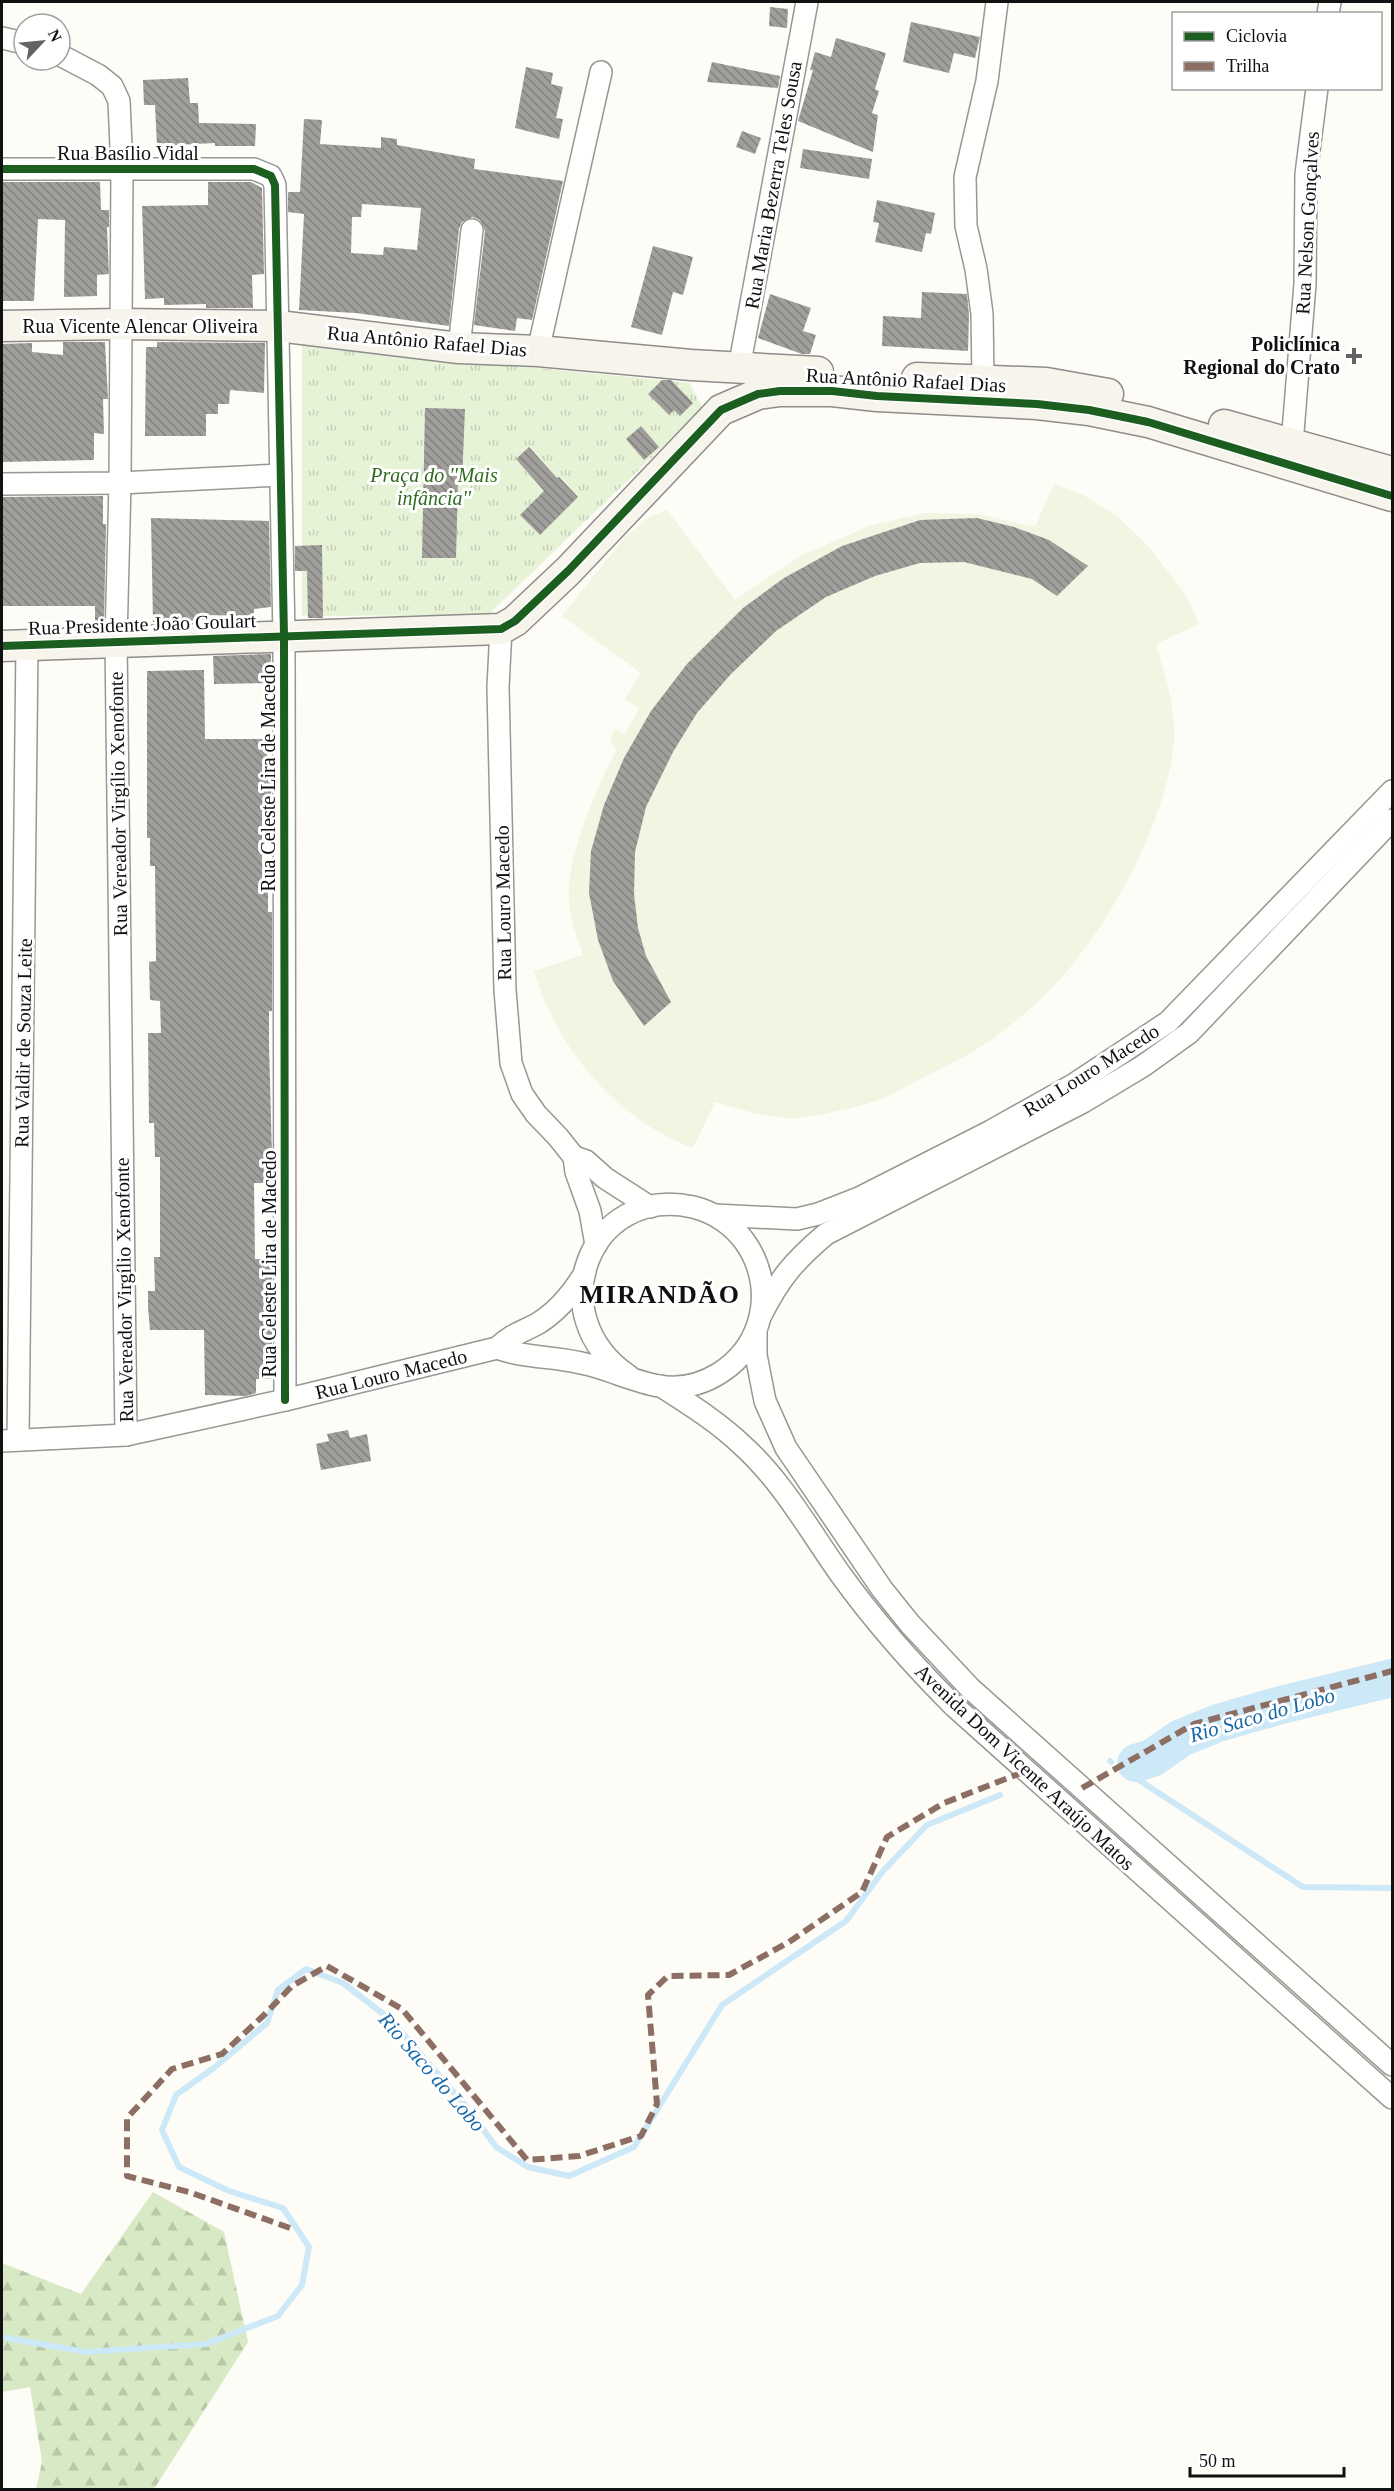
<svg xmlns="http://www.w3.org/2000/svg" width="1394" height="2491" font-family="Georgia,serif">
  <defs>
    <pattern id="forest-firs" width="22" height="20" patternUnits="userSpaceOnUse" patternTransform="scale(1.5)"><rect width="22" height="20" fill="#d8eac5"/><path d="M5 1l3.5 6h-7zM16 11l3.5 6h-7z" fill="#b8c8a8"/></pattern>
    <pattern id="park-tufts" width="24" height="20" patternUnits="userSpaceOnUse" patternTransform="scale(1.5)"><rect width="24" height="20" fill="#e7f3d7"/><path d="M3 7l-1-3M5 7V3M7 7l1-3M15 17l-1-3M17 17v-4M19 17l1-3" fill="none" stroke="#c5cfb8"/></pattern>
    <pattern id="building-back-hatch" width="6" height="6" patternUnits="userSpaceOnUse" patternTransform="scale(1.5)"><rect width="6" height="6" fill="#a19f9c"/><path d="M-1 5l2 2M0 0l6 6M5-1l2 2" fill="none" stroke="#82807e"/></pattern>
  </defs>
  <rect width="100%" height="100%" fill="#fdfcf7"/>
  <!-- forest -->
  <polygon fill="url(#forest-firs)" points="153,2192 224,2232 248,2342 154,2489 36,2489 42,2462 30,2387 2,2392 2,2263 81,2294"/>
  <!-- park -->
  <polygon fill="url(#park-tufts)" points="302,345 689,383 703,408 488,615 302,616"/>
  <!-- pitch -->
  <path fill="#f0f6e1" d="M 1054,484 L 1083,495 L 1117,516 L 1148,546 L 1186,595 L 1199,624 L 1156,644 C 1166,679 1178,715 1173,751 C 1162,826 1116,912 1068,970 C 1049,993 1026,1013 1002,1032 C 977,1052 948,1065 920,1079 C 908,1085 896,1093 884,1098 C 867,1105 808,1119 791,1118 C 765,1118 740,1109 715,1102 L 693,1148 C 618,1121 556,1048 534,971 L 583,955 C 576,935 567,910 569,888 C 571,848 598,784 617,749 L 610,742 L 615,728 L 625,735 L 639,708 L 625,699 L 641,673 L 562,616 L 623,539 L 649,517 L 667,510 L 735,600 L 800,556 L 869,526 L 924,513 L 978,514 L 1035,527 Z"/>
  <g fill="none" stroke-linecap="round" stroke-linejoin="round">
    <!-- stream -->
    <g stroke="#cde8f7" stroke-width="6">
      <polyline points="1110,1761 1111,1762"/>
      <polyline points="1128,1773 1303,1887 1392,1888"/>
      <polyline points="2,2337 86,2352 206,2344 278,2316 302,2285 309,2247 283,2208 229,2191 179,2167 162,2130 176,2095 215,2067 267,2023 278,1990 306,1969 343,1983 391,2020 470,2111 496,2147 528,2167 569,2176 634,2147 722,2005 846,1921 883,1871 927,1825 1000,1795"/>
    </g>
    <!-- river -->
    <polyline stroke="#cde8f7" stroke-width="38" points="1136,1763 1152,1758 1181,1738 1218,1723 1281,1705 1392,1678"/>
  </g>
  <!-- building -->
  <g fill="url(#building-back-hatch)" fill-rule="evenodd">
    <polygon points="770,7 788,9 787,28 769,26"/>
    <polygon points="911,22 980,37 975,58 954,53 949,73 903,62"/>
    <polygon points="836,38 886,53 875,89 879,91 872,113 878,115 873,152 798,121 813,70 810,70 815,52 831,57"/>
    <polygon points="712,62 780,76 778,88 707,82"/>
    <polygon points="526,67 553,73 551,84 563,87 556,118 563,119 559,139 515,128"/>
    <polygon points="188,78 190,103 198,103 199,123 256,124 255,146 215,146 215,143 157,146 155,105 144,105 143,80"/>
    <path d="M 304,119 L 322,120 L 320,144 L 381,148 L 381,137 L 397,139 L 397,145 L 475,159 L 474,169 L 563,181 L 532,320 L 517,318 L 515,331 L 474,325 L 485,231 L 480,220 L 473,217 L 462,222 L 459,229 L 449,326 L 356,313 L 299,310 L 304,214 L 288,212 L 288,192 L 300,192 ZM 362,204 L 421,208 L 417,250 L 384,247 L 383,255 L 351,253 L 352,217 L 361,217 Z"/>
    <polygon points="742,131 761,138 755,154 736,147"/>
    <polygon points="803,149 872,159 869,179 800,168"/>
    <polygon points="2,182 100,182 101,210 109,210 109,227 107,227 109,274 97,275 97,296 64,297 65,220 38,219 34,301 2,301"/>
    <polygon points="208,182 251,182 262,188 264,274 252,275 253,308 206,308 206,304 164,305 164,298 145,299 142,206 208,205"/>
    <polygon points="877,200 935,213 931,234 926,233 922,252 875,242 879,223 873,222"/>
    <polygon points="653,246 693,257 683,295 673,292 662,335 631,327"/>
    <polygon points="922,292 967,294 969,315 968,351 882,346 883,316 921,318"/>
    <polygon points="770,294 811,308 803,331 816,335 810,354 802,354 758,338"/>
    <polygon points="63,342 105,342 108,399 103,399 104,434 94,433 94,460 2,462 2,344 32,343 32,352 63,355"/>
    <polygon points="157,342 265,343 264,393 230,390 229,404 218,404 218,414 206,414 206,436 145,436 146,347 157,347"/>
    <polygon points="662,380 671,380 693,403 680,416 674,410 669,415 648,394"/>
    <polygon points="425,408 465,409 462,482 458,482 456,558 422,558"/>
    <polygon points="641,426 659,447 644,460 626,439"/>
    <polygon points="529,447 557,478 559,477 578,497 540,535 520,515 544,491 516,459"/>
    <polygon points="103,496 103,524 106,524 104,621 95,621 95,606 3,606 2,497"/>
    <polygon points="151,518 269,521 271,607 254,609 254,616 206,615 207,620 153,622"/>
    <polygon points="977,518 1014,527 1049,540 1088,566 1057,596 1032,579 964,562 920,563 875,576 826,597 776,631 731,674 697,713 673,752 646,807 635,852 634,894 638,928 646,956 671,1002 644,1026 613,981 598,940 589,893 591,851 604,805 624,758 651,711 687,664 743,608 784,578 842,546 920,520"/>
    <polygon points="322,545 323,618 308,618 307,571 295,571 295,546"/>
    <polygon points="271,654 271,683 214,684 213,656"/>
    <polygon points="204,670 205,739 267,739 267,774 271,774 271,811 262,812 262,863 268,863 268,912 272,912 272,1011 269,1011 269,1045 272,1156 267,1156 267,1183 254,1183 255,1259 272,1259 272,1356 271,1379 256,1379 256,1393 246,1396 205,1395 204,1330 150,1330 148,1307 148,1291 155,1291 154,1257 160,1257 160,1157 155,1157 154,1123 149,1123 148,1033 161,1033 160,1001 150,1000 149,962 156,961 155,866 150,866 150,838 147,838 147,671"/>
    <polygon points="348,1430 350,1438 367,1434 371,1461 321,1470 316,1444 329,1441 327,1434"/>
  </g>
  <g fill="none" stroke-linecap="round" stroke-linejoin="round">
    <!-- street casing -->
    <g stroke="#979795" stroke-width="24">
      <g id="street">
        <polyline points="1328,14 1330,2"/>
        <polyline points="2,38 24,43"/>
        <polyline points="60,55 98,75 112,86 119,101 122,169 120,483 116,641 126,1435"/>
        <polyline points="2,169 254,169 271,176 275,185 284,636 285,1400"/>
        <polyline points="459,348 472,230"/>
        <polyline points="538,351 601,72"/>
        <polyline points="739,368 807,2"/>
        <polyline points="983,379 982,314 976,269 966,226 965,177 987,81 997,2"/>
        <polyline points="1291,456 1305,284 1306,174 1317,88"/>
        <polyline points="2,484 120,483 281,475"/>
        <polyline points="501,629 498,687 505,990 511,1063 522,1094 536,1114 558,1137 574,1157 576,1172 590,1211 596,1245"/>
        <polyline points="574,1157 586,1161 605,1178 650,1207"/>
        <polyline points="715,1215 797,1219 818,1214 859,1198 991,1131 1073,1085 1168,1022 1392,791"/>
        <path d="M 761,1315 C 779,1279 794,1261 826,1234 L 1083,1102 L 1143,1066 L 1189,1033 L 1392,820"/>
        <polyline points="756,1331 756,1355 765,1401 786,1448 882,1589 910,1624 970,1688 1392,2065"/>
        <path d="M 497,1348 C 524,1358 553,1356 581,1363 C 607,1368 634,1382 659,1386 C 702,1393 745,1365 758,1324 C 767,1296 762,1266 745,1242 C 733,1225 714,1212 693,1207 C 589,1184 539,1316 629,1376"/>
        <path d="M 661,1386 C 689,1404 718,1422 742,1445 C 783,1482 809,1530 841,1575 C 875,1622 913,1665 954,1706 L 1392,2098"/>
        <polyline points="18,1440 27,645"/>
        <path d="M 2,1441 L 126,1435 L 285,1400 L 497,1348 C 512,1334 520,1333 537,1324 C 557,1312 571,1295 583,1276"/>
      </g>
    </g>
    <!-- secondary casing -->
    <g stroke="#8e8d8b" stroke-width="33">
      <g id="secondary">
        <polyline points="2,326 121,324 278,326 459,348 538,351 691,365 818,372"/>
        <polyline points="917,378 1046,383 1108,394"/>
        <polyline points="1224,425 1392,472"/>
        <polyline points="2,646 501,629 515,621 568,571 721,410 758,394 780,391 832,391 877,396 1037,404 1089,410 1148,422 1392,496"/>
      </g>
    </g>
    <!-- street -->
    <use href="#street" stroke="#fffffe" stroke-width="21"/>
    <!-- secondary -->
    <use href="#secondary" stroke="#f6f4eb" stroke-width="30"/>
    <!-- quiet -->
    <g stroke="#8d6e63" stroke-width="6" stroke-dasharray="12 6" stroke-linecap="butt">
      <polyline points="1082,1788 1194,1724 1392,1671"/>
      <polyline points="290,2228 189,2192 127,2176 127,2118 172,2069 222,2054 263,2016 292,1986 327,1966 402,2009 527,2160 579,2156 641,2136 657,2104 648,1995 668,1976 729,1975 789,1942 862,1892 887,1837 944,1803 1026,1771"/>
    </g>
    <!-- cycleway casing -->
    <g stroke="#fff" stroke-width="11">
      <g id="cycleway">
        <polyline points="2,169 254,169 271,176 275,185 284,636 285,1400"/>
        <polyline points="2,646 501,629 515,621 568,571 721,410 758,394 780,391 832,391 877,396 1037,404 1089,410 1148,422 1392,496"/>
      </g>
    </g>
    <!-- cycleway -->
    <use href="#cycleway" stroke="#1b5e20" stroke-width="8"/>
  </g>
  <!-- markers -->
  <path fill="#646362" stroke="#fff" stroke-width="2" d="M1351 347h6v6h6v6h-6v6h-6v-6h-6v-6h6z"/>
  <g text-anchor="middle" stroke-width="6" stroke-linejoin="round" paint-order="stroke">
    <!-- street labels -->
    <g font-size="20" fill="#111" stroke="#fff">
      <text x="128" y="160">Rua Basílio Vidal</text>
      <text transform="translate(773 185) rotate(-80)" y="7">Rua Maria Bezerra Teles Sousa</text>
      <text transform="translate(1307 223) rotate(-87)" y="7">Rua Nelson Gonçalves</text>
      <text x="140" y="333">Rua Vicente Alencar Oliveira</text>
      <text transform="translate(427 341) rotate(5)" y="7">Rua Antônio Rafael Dias</text>
      <text transform="translate(906 380) rotate(3)" y="7">Rua Antônio Rafael Dias</text>
      <text transform="translate(142 624) rotate(-2)" y="7">Rua Presidente João Goulart</text>
      <text transform="translate(268 778) rotate(-90)" y="7">Rua Celeste Lira de Macedo</text>
      <text transform="translate(118 804) rotate(-91)" y="7">Rua Vereador Virgílio Xenofonte</text>
      <text transform="translate(503 903) rotate(-91)" y="7">Rua Louro Macedo</text>
      <text transform="translate(23 1043) rotate(-89)" y="7">Rua Valdir de Souza Leite</text>
      <text transform="translate(1091 1070) rotate(-32)" y="7">Rua Louro Macedo</text>
      <text transform="translate(269 1264) rotate(-90)" y="7">Rua Celeste Lira de Macedo</text>
      <text transform="translate(124 1290) rotate(-91)" y="7">Rua Vereador Virgílio Xenofonte</text>
      <text transform="translate(391 1374) rotate(-14)" y="7">Rua Louro Macedo</text>
      <text transform="translate(1025 1767) rotate(43)" y="7">Avenida Dom Vicente Araújo Matos</text>
    </g>
    <!-- poi labels -->
    <g font-size="20" font-weight="bold" fill="#111" stroke="#fff" text-anchor="end">
      <text x="1340" y="351">Policlínica<tspan x="1340" dy="23">Regional do Crato</tspan></text>
    </g>
    <!-- park labels -->
    <g font-size="20" font-style="italic" fill="#2f6b1f" stroke="#fff">
      <text x="434" y="482">Praça do ''Mais<tspan x="434" dy="23">infância''</tspan></text>
    </g>
    <!-- water labels -->
    <g font-size="21" font-style="italic" fill="#1768a6" stroke="#fff">
      <text transform="translate(1262 1715) rotate(-16)" y="7">Rio Saco do Lobo</text>
      <text transform="translate(432 2072) rotate(49)" y="7">Rio Saco do Lobo</text>
    </g>
    <!-- district labels -->
    <g font-size="26" font-weight="bold" letter-spacing="1.5" fill="#111" stroke="#fff">
      <text x="660" y="1303">MIRANDÃO</text>
    </g>
  </g>
  <!-- border -->
  <rect width="1394" height="2491" fill="none" stroke="#111111" stroke-width="6"/>
  <!-- legend -->
  <rect x="1172" y="12" width="210" height="78" fill="#ffffff" stroke="#a0a0a0" stroke-width="1.5"/>
  <rect x="1184" y="32" width="30" height="9" fill="#1b5e20" stroke="#a0a0a0" stroke-width="1.5"/>
  <text x="1226" y="42" font-size="18" fill="#111111">Ciclovia</text>
  <rect x="1184" y="62" width="30" height="9" fill="#8d6e63" stroke="#a0a0a0" stroke-width="1.5"/>
  <text x="1226" y="72" font-size="18" fill="#111111">Trilha</text>
  <!-- north arrow -->
  <g transform="translate(42 42) rotate(64)"><circle r="28" fill="#ffffff" stroke="#a0a0a0" stroke-width="1.5"/>
  <path d="M0-4.5L10 22L0 15L-10 22Z" fill="#646362"/>
  <text y="-9" font-size="16" font-weight="bold" text-anchor="middle" fill="#111111">N</text>
  </g>
  <!-- scale -->
  <path d="M1190 2467v9h154v-9" fill="none" stroke="#111111" stroke-width="3"/>
  <text x="1199" y="2467" font-size="18" fill="#111111" stroke="#ffffff" stroke-width="4.5" paint-order="stroke">50 m</text>
</svg>
